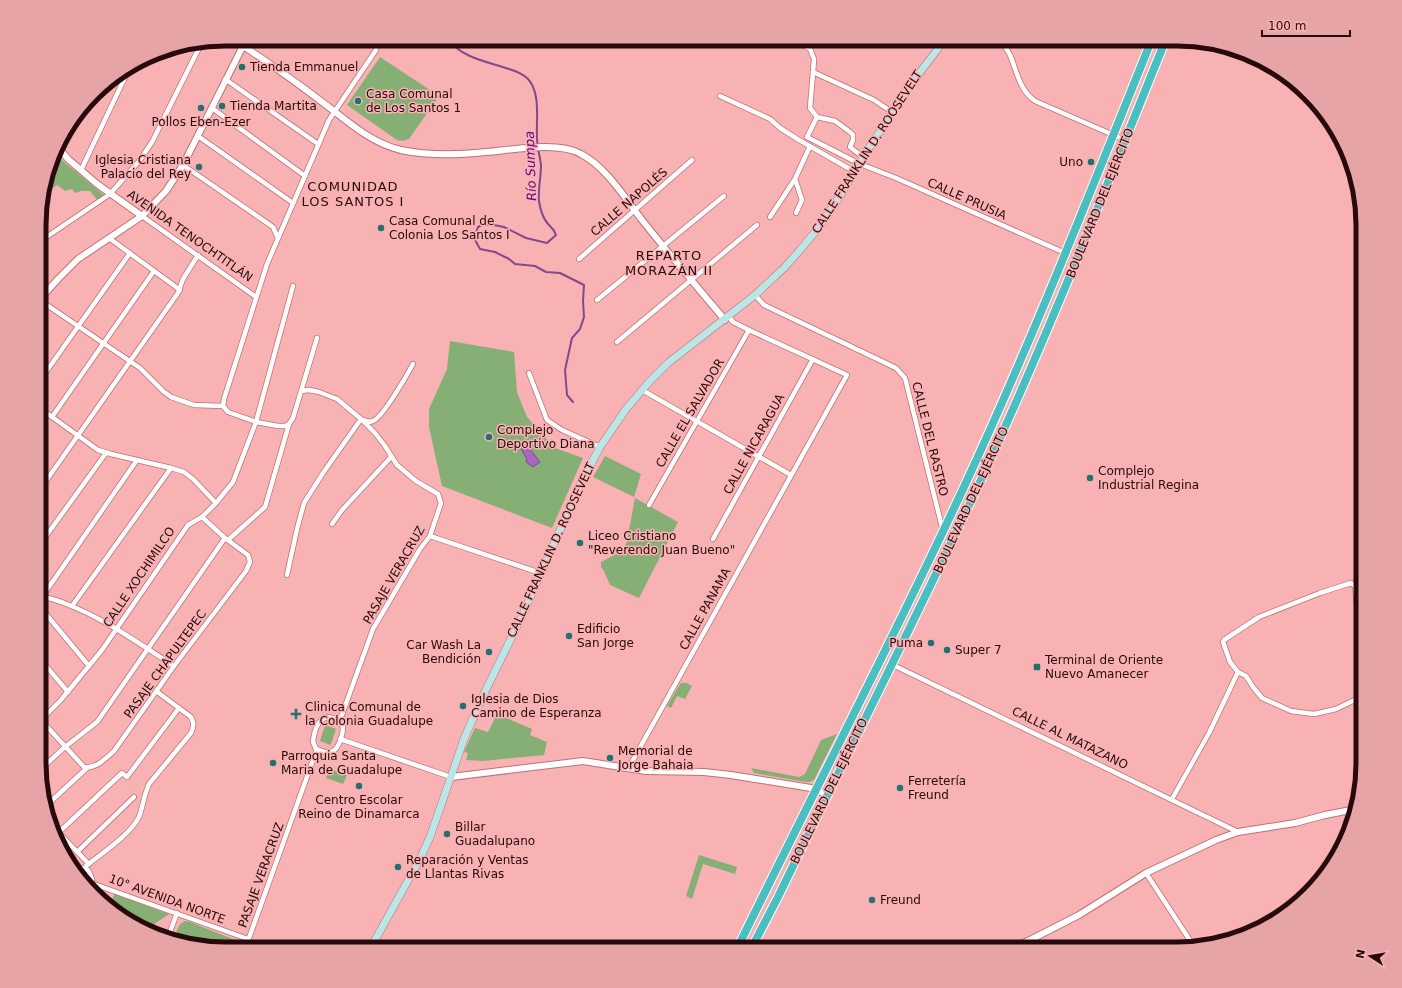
<svg xmlns="http://www.w3.org/2000/svg" width="1402" height="988" font-family="'DejaVu Sans',sans-serif">
  <rect width="100%" height="100%" fill="#f8b2b3"/>
  <!-- green -->
  <g fill="#86af76">
    <polygon points="380,57 439,96 409,139 403,141 397,140 347,105"/>
    <polygon points="56,151 63,161 105,196 98,201 90,191 81,191 75,193 72,189 65,191 57,185 43,195"/>
    <polygon points="450,341 514,352 517,392 527,417 555,448 583,458 552,528 442,486 429,427 429,409 447,369"/>
    <polygon points="605,456 641,474 634,497 593,477"/>
    <polygon points="635,498 678,522 639,598 610,585 604,571 601,567 601,562 624,550 627,541"/>
    <polygon points="681,683 687,683 692,686 685,699 677,696 671,708 667,706 680,684"/>
    <polygon points="497,714 532,729 530,735 547,742 544,755 483,761 466,760 468,753 464,752 475,728 488,732"/>
    <polygon points="325,725 336,729 331,744 330,745 320,741"/>
    <polygon points="837,734 814,780 810,782 806,782 754,773 751,768 799,777 805,774 821,740"/>
    <polygon points="330,769 347,775 343,784 326,778"/>
    <polygon points="699,855 737,867 735,874 703,864 692,899 686,896"/>
    <polygon points="115,894 169,914 147,929 112,911 107,905 110,902"/>
    <path d="M 185,921 L 190,922 L 235,940 L 238,943 L 238,949 L 225,949 L 188,936 L 185,943 L 174,941 C 176,934 177,924 185,921 Z"/>
  </g>
  <!-- water -->
  <polygon fill="#aa65c0" stroke="#83498a" points="527,445 540,462 533,467 526,462 527,459 521,449"/>
  <g fill="none" stroke-linecap="round" stroke-linejoin="round">
    <!-- stream -->
    <path stroke="#83498a" stroke-width="2" d="M 448,39 C 461,58 489,62 509,69 C 516,71 523,74 528,79 C 541,93 536,120 537,138 C 537,147 540,156 541,165 C 541,177 538,189 539,201 C 540,208 543,218 548,224 C 552,228 554,229 556,235 L 547,243 L 526,238 L 504,227 L 494,225 L 482,225 L 478,227 L 474,238 L 480,249 L 495,252 L 509,259 L 515,264 L 535,266 L 546,272 L 560,273 L 584,285 L 583,301 L 584,317 L 580,329 L 572,338 L 565,370 L 567,395 L 573,402"/>
    <!-- minor casing -->
    <g stroke="#c16f73" stroke-width="6">
      <g id="minor">
        <polyline points="232,39 243,46 246,39"/>
        <polyline points="792,39 810,49 814,59 813,72 874,100 892,112"/>
        <polyline points="929,39 940,46"/>
        <path d="M 1000,39 C 1003,44 1007,49 1010,55 C 1017,71 1019,90 1035,101 L 1125,140"/>
        <polyline points="813,72 810,108 817,117 835,121 850,132 853,135 853,140 850,147 863,157"/>
        <polyline points="225,79 318,144"/>
        <polyline points="720,96 770,119 780,128 799,140 855,172"/>
        <polyline points="212,108 305,176"/>
        <polyline points="817,117 807,137 860,164 896,178 1065,253"/>
        <polyline points="198,136 293,203"/>
        <polyline points="183,165 273,227 278,238"/>
        <polyline points="81,170 129,69"/>
        <polyline points="796,213 802,200 795,179 810,146"/>
        <polyline points="142,216 256,297"/>
        <polyline points="770,217 795,179"/>
        <polyline points="109,238 180,290"/>
        <polyline points="41,242 45,238 110,194 140,160 152,142 201,44"/>
        <polyline points="579,259 692,160"/>
        <polyline points="755,295 764,305 896,368 905,378 943,531"/>
        <polyline points="597,300 724,196"/>
        <polyline points="41,301 140,368 163,391 171,397 194,405 223,406"/>
        <polyline points="617,342 757,225"/>
        <polyline points="529,373 547,420 562,430 600,447"/>
        <polyline points="41,379 130,253"/>
        <polyline points="642,390 791,475"/>
        <polyline points="301,391 309,390 319,392 337,399 361,419 375,433 385,446 397,465 416,481 438,494 441,503 430,536 420,549 373,629 340,720"/>
        <polyline points="223,406 224,399 267,264 329,120 376,50"/>
        <polyline points="223,406 228,412 256,422 278,426 285,426 289,424"/>
        <polyline points="41,409 98,450 111,454 171,468 184,472 193,479 216,503"/>
        <polyline points="52,417 154,271"/>
        <polyline points="41,488 178,293 183,279 198,255"/>
        <polyline points="649,505 749,330"/>
        <polyline points="332,524 342,510 391,457"/>
        <polyline points="430,536 540,573"/>
        <polyline points="713,539 813,359"/>
        <polyline points="228,540 265,507 289,424 293,418 317,338"/>
        <polyline points="41,543 106,453"/>
        <path d="M 287,575 L 297,529 L 304,503 L 323,473 L 361,419 C 365,421 369,423 373,421 C 383,417 407,375 413,364"/>
        <path d="M 41,596 C 48,598 57,600 64,603 C 104,618 138,643 174,666"/>
        <polyline points="42,597 137,460"/>
        <polyline points="72,606 171,468"/>
        <polyline points="41,608 89,666"/>
        <polyline points="41,660 68,692"/>
        <polyline points="891,664 1238,832"/>
        <polyline points="1363,665 1355,586 1351,583 1320,593 1259,617 1224,640 1223,642 1230,662 1238,672 1246,676 1253,687 1262,698 1291,711 1314,714 1336,709 1361,697 1363,693"/>
        <polyline points="41,707 47,714"/>
        <path d="M 328,717 C 332,718 338,718 340,721 C 347,727 339,750 331,752 C 327,754 320,750 316,749 L 313,742 C 314,732 317,719 328,717 Z"/>
        <polyline points="41,720 60,701 102,650 188,525 202,517 216,503 233,482 256,422 293,286"/>
        <path d="M 41,720 L 84,767 C 96,769 105,759 114,751 L 174,666 L 246,571 L 250,562 L 248,555 L 225,538 L 202,517"/>
        <polyline points="340,739 451,777"/>
        <polyline points="41,769 65,747 97,722 225,538"/>
        <polyline points="628,769 847,375 749,330 733,322 729,317"/>
        <polyline points="1172,799 1209,733 1238,672"/>
        <polyline points="47,805 87,768"/>
        <polyline points="59,833 89,864"/>
        <polyline points="57,834 122,773 127,777 179,708"/>
        <polyline points="77,852 134,797"/>
        <path d="M 85,869 L 86,866 C 102,853 130,835 139,817 C 143,806 144,795 149,784 L 191,733 C 194,726 194,723 191,717 L 156,691"/>
        <polyline points="76,870 81,868 88,870 92,879 89,885"/>
        <polyline points="1146,873 1193,945"/>
        <polyline points="91,883 248,939"/>
        <polyline points="167,940 177,913"/>
        <polyline points="245,949 317,749"/>
      </g>
    </g>
    <!-- tertiary casing -->
    <g stroke="#c16f73" stroke-width="8">
      <g id="tertiary">
        <polyline points="57,146 68,159 97,184 142,216"/>
        <path d="M 41,298 L 58,279 L 78,259 L 142,216 L 166,191 L 183,165 L 243,46 C 274,66 304,88 334,111 C 354,127 375,144 401,150 C 429,156 458,155 486,152 C 512,150 558,141 581,154 C 606,167 625,198 642,220 C 669,254 697,287 725,320"/>
        <polyline points="451,777 583,761 646,771 704,772 731,775 817,789 827,796"/>
        <polyline points="1009,949 1030,940 1079,915 1146,873 1216,840 1238,832 1295,823 1325,815 1356,809"/>
      </g>
    </g>
    <!-- secondary casing -->
    <g stroke="#c16f73" stroke-width="8">
      <polyline id="secondary" points="370,949 420,859 430,837 464,739 480,702 522,616 580,485 600,447 626,409 649,382 668,363 755,295 784,268 800,250 819,227 840,196 863,157 911,84 940,46 948,39"/>
    </g>
    <!-- trunk casing -->
    <g stroke="#fff" stroke-width="10">
      <g id="trunk">
        <path d="M 737,949 C 812,795 891,644 963,489 C 1032,341 1091,190 1152,39"/>
        <path d="M 751,949 L 778,897 C 845,758 915,620 981,480 C 1048,335 1106,187 1166,39"/>
      </g>
    </g>
    <!-- minor -->
    <use href="#minor" stroke="#fff" stroke-width="4.5"/>
    <!-- tertiary -->
    <use href="#tertiary" stroke="#fff" stroke-width="6"/>
    <!-- secondary -->
    <use href="#secondary" stroke="#bbe6e7" stroke-width="7"/>
    <!-- trunk -->
    <use href="#trunk" stroke="#4abec0" stroke-width="8"/>
  </g>
  <!-- markers -->
  <g fill="#246f71" stroke="#f8b2b3" stroke-width="1.5">
    <circle cx="242" cy="67" r="4"/>
    <circle cx="358" cy="101" r="4"/>
    <circle cx="222" cy="106" r="4"/>
    <circle cx="201" cy="108" r="4"/>
    <circle cx="1091" cy="162" r="4"/>
    <circle cx="199" cy="167" r="4"/>
    <circle cx="381" cy="228" r="4"/>
    <circle cx="489" cy="437" r="4"/>
    <circle cx="1090" cy="478" r="4"/>
    <circle cx="580" cy="543" r="4"/>
    <circle cx="569" cy="636" r="4"/>
    <circle cx="931" cy="643" r="4"/>
    <circle cx="947" cy="650" r="4"/>
    <circle cx="489" cy="652" r="4"/>
    <rect x="1033" y="663" width="8" height="8" rx="2"/>
    <circle cx="463" cy="706" r="4"/>
    <path d="M294 708h4v4h4v4h-4v4h-4v-4h-4v-4h4z"/>
    <circle cx="610" cy="758" r="4"/>
    <circle cx="273" cy="763" r="4"/>
    <circle cx="359" cy="786" r="4"/>
    <circle cx="900" cy="788" r="4"/>
    <circle cx="447" cy="834" r="4"/>
    <circle cx="398" cy="867" r="4"/>
    <circle cx="872" cy="900" r="4"/>
  </g>
  <g text-anchor="middle" stroke-width="3" stroke-linejoin="round" paint-order="stroke">
    <!-- poi labels -->
    <g font-size="12" fill="#28090c" stroke="#f8b2b3" text-anchor="start">
      <text x="250" y="71">Tienda Emmanuel</text>
      <text x="366" y="98">Casa Comunal<tspan x="366" dy="14">de Los Santos 1</tspan></text>
      <text x="230" y="110">Tienda Martita</text>
      <text x="201" y="126" text-anchor="middle">Pollos Eben-Ezer</text>
      <text x="191" y="164" text-anchor="end">Iglesia Cristiana<tspan x="191" dy="14">Palacio del Rey</tspan></text>
      <text x="1083" y="166" text-anchor="end">Uno</text>
      <text x="389" y="225">Casa Comunal de<tspan x="389" dy="14">Colonia Los Santos I</tspan></text>
      <text x="497" y="434">Complejo<tspan x="497" dy="14">Deportivo Diana</tspan></text>
      <text x="1098" y="475">Complejo<tspan x="1098" dy="14">Industrial Regina</tspan></text>
      <text x="588" y="540">Liceo Cristiano<tspan x="588" dy="14">"Reverendo Juan Bueno"</tspan></text>
      <text x="577" y="633">Edificio<tspan x="577" dy="14">San Jorge</tspan></text>
      <text x="923" y="647" text-anchor="end">Puma</text>
      <text x="481" y="649" text-anchor="end">Car Wash La<tspan x="481" dy="14">Bendición</tspan></text>
      <text x="955" y="654">Super 7</text>
      <text x="1045" y="664">Terminal de Oriente<tspan x="1045" dy="14">Nuevo Amanecer</tspan></text>
      <text x="471" y="703">Iglesia de Dios<tspan x="471" dy="14">Camino de Esperanza</tspan></text>
      <text x="305" y="711">Clinica Comunal de<tspan x="305" dy="14">la Colonia Guadalupe</tspan></text>
      <text x="618" y="755">Memorial de<tspan x="618" dy="14">Jorge Bahaia</tspan></text>
      <text x="281" y="760">Parroquia Santa<tspan x="281" dy="14">Maria de Guadalupe</tspan></text>
      <text x="908" y="785">Ferretería<tspan x="908" dy="14">Freund</tspan></text>
      <text x="359" y="804" text-anchor="middle">Centro Escolar<tspan x="359" dy="14">Reino de Dinamarca</tspan></text>
      <text x="455" y="831">Billar<tspan x="455" dy="14">Guadalupano</tspan></text>
      <text x="406" y="864">Reparación y Ventas<tspan x="406" dy="14">de Llantas Rivas</tspan></text>
      <text x="880" y="904">Freund</text>
    </g>
    <!-- street labels -->
    <g font-size="12" fill="#28090c" stroke="#f8b2b3">
      <text transform="translate(867 152) rotate(-57)" y="4">CALLE FRANKLIN D. ROOSEVELT</text>
      <text transform="translate(967 199) rotate(24)" y="4">CALLE PRUSIA</text>
      <text transform="translate(629 202) rotate(-41)" y="4">CALLE NAPOLÉS</text>
      <text transform="translate(1100 203) rotate(-68)" y="4">BOULEVARD DEL EJÉRCITO</text>
      <text transform="translate(190 236) rotate(35)" y="4">AVENIDA TENOCHTITLÁN</text>
      <text transform="translate(690 413) rotate(-60)" y="4">CALLE EL SALVADOR</text>
      <text transform="translate(930 439) rotate(76)" y="4">CALLE DEL RASTRO</text>
      <text transform="translate(754 444) rotate(-61)" y="4">CALLE NICARAGUA</text>
      <text transform="translate(971 500) rotate(-65)" y="4">BOULEVARD DEL EJÉRCITO</text>
      <text transform="translate(551 550) rotate(-65)" y="4">CALLE FRANKLIN D. ROOSEVELT</text>
      <text transform="translate(394 575) rotate(-60)" y="4">PASAJE VERACRUZ</text>
      <text transform="translate(139 577) rotate(-56)" y="4">CALLE XOCHIMILCO</text>
      <text transform="translate(705 609) rotate(-61)" y="4">CALLE PANAMA</text>
      <text transform="translate(165 664) rotate(-54)" y="4">PASAJE CHAPULTEPEC</text>
      <text transform="translate(1070 738) rotate(26)" y="4">CALLE AL MATAZANO</text>
      <text transform="translate(829 791) rotate(-64)" y="4">BOULEVARD DEL EJÉRCITO</text>
      <text transform="translate(261 875) rotate(-70)" y="4">PASAJE VERACRUZ</text>
      <text transform="translate(167 899) rotate(20)" y="4">10° AVENIDA NORTE</text>
    </g>
    <!-- water labels -->
    <g font-size="13" font-style="italic" fill="#680981" stroke="#f8b2b3">
      <text transform="translate(530 166) rotate(-92)" y="5">Río Sumpa</text>
    </g>
    <!-- neighbourhood labels -->
    <g font-size="13" letter-spacing="1" fill="#28090c" stroke="#f8b2b3">
      <text x="353" y="191">COMUNIDAD<tspan x="353" dy="15">LOS SANTOS I</tspan></text>
      <text x="669" y="260">REPARTO<tspan x="669" dy="15">MORAZÁN II</tspan></text>
    </g>
  </g>
  <!-- crop -->
  <path d="M0 0H1402V988H0ZM225 46H1177A179 179 0 0 1 1356 225V763A179 179 0 0 1 1177 942H225A179 179 0 0 1 46 763V225A179 179 0 0 1 225 46Z" fill="#e7a4a6" fill-rule="evenodd"/>
  <path fill="none" stroke="#28090c" stroke-width="5" d="M225 46H1177A179 179 0 0 1 1356 225V763A179 179 0 0 1 1177 942H225A179 179 0 0 1 46 763V225A179 179 0 0 1 225 46Z"/>
  <!-- north arrow -->
  <g transform="translate(1370 956) rotate(282)" stroke="#f8b2b3" stroke-width="3" paint-order="stroke">
  <path d="M0-3L7 15L0 10L-7 15Z" fill="#28090c"/>
  <text y="-6" font-size="11" font-weight="bold" text-anchor="middle" fill="#28090c">N</text>
  </g>
  <!-- scale -->
  <path d="M1262 30v6h88v-6" fill="none" stroke="#28090c" stroke-width="2"/>
  <text x="1268" y="30" font-size="12" fill="#28090c" stroke="#f8b2b3" stroke-width="3" paint-order="stroke">100 m</text>
</svg>
